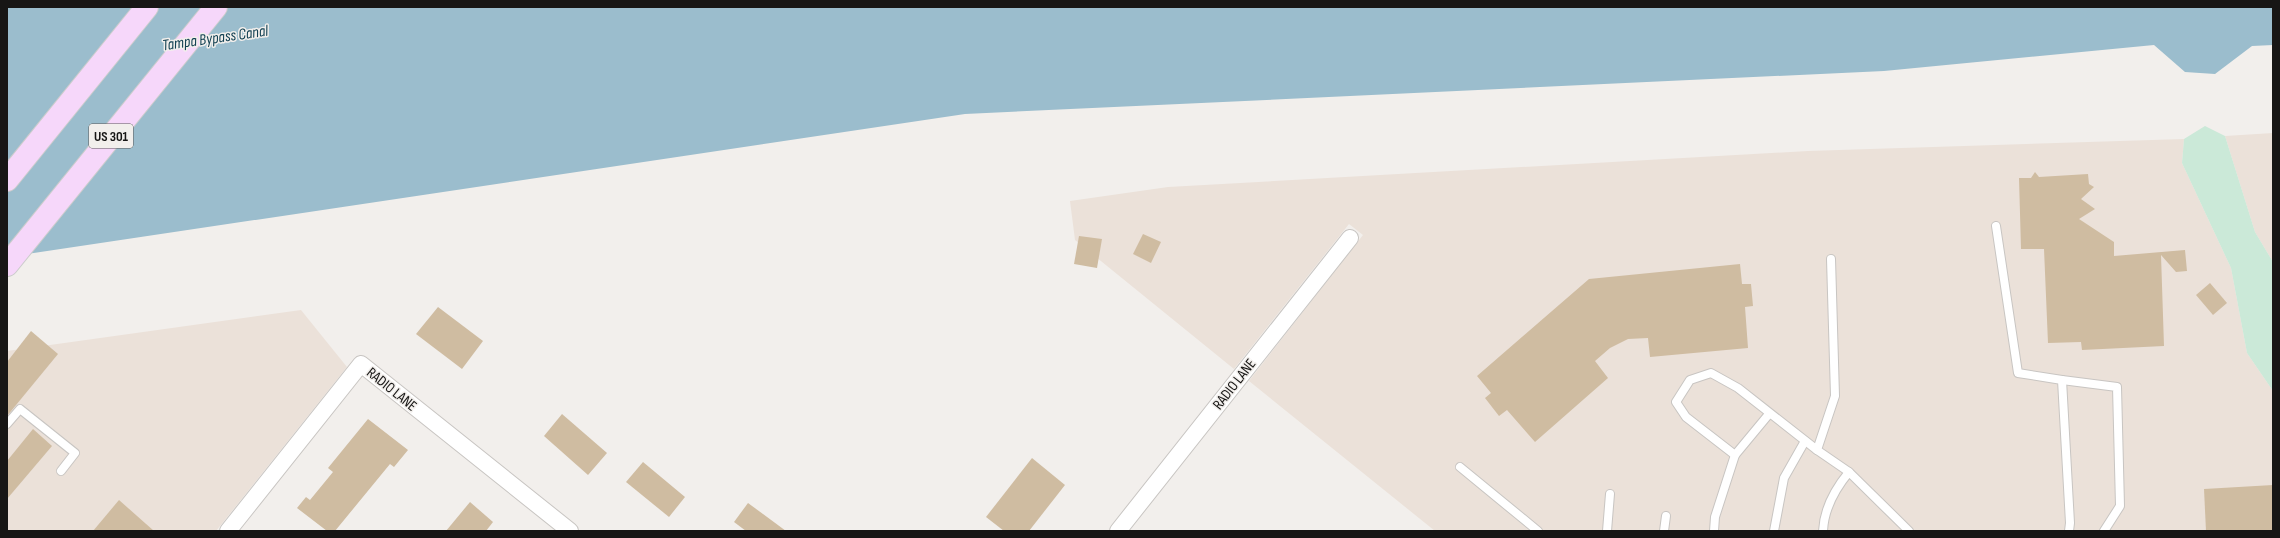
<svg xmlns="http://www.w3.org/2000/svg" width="2280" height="538" font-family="'Sofia Sans Condensed',sans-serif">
  <rect width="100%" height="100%" fill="#f2efec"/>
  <!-- built -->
  <g fill="#ebe1d9">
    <polygon points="2273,133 2273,262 2255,232 2225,136"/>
    <polygon points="2184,139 2182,163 2231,268 2247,353 2273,391 2273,531 1435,531 1249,381 1363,235 1349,224 1234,369 1075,240 1070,201 1168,187 1808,151"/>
    <polygon points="301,310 347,367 216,531 7,531 7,351"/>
  </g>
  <!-- green -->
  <polygon fill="#cbe9d8" points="2205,126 2225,136 2255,232 2273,262 2273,391 2247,353 2231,268 2182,163 2184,139"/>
  <!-- water -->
  <polygon fill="#9bbdcd" points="7,7 2273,7 2273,45 2252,46 2215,74 2185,72 2154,45 1884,71 965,114 7,257"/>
  <!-- building -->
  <g fill="#cfbca1">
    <polygon points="2035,172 2039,177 2088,174 2089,184 2094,187 2081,199 2095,209 2079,219 2114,242 2114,256 2185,250 2187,271 2176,272 2161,255 2164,346 2082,350 2081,342 2048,343 2044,249 2021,249 2019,178 2031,178"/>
    <polygon points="1143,234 1161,242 1151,263 1133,254"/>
    <polygon points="1079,236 1102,239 1097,268 1074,264"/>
    <polygon points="1740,264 1742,284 1751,284 1753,306 1745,307 1748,348 1650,357 1648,338 1628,339 1610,348 1595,361 1608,378 1535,442 1507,410 1499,416 1485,398 1491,393 1477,376 1589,279"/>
    <polygon points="2210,283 2227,303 2213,315 2196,295"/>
    <polygon points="438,307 483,341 462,369 416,334"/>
    <polygon points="31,331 58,354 7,416 7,362"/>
    <polygon points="562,414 607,453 588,475 544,436"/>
    <polygon points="368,419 408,450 394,467 390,464 335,531 327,531 297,508 306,497 310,500 333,472 328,468"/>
    <polygon points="33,429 52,446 7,499 7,461"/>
    <polygon points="1032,458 1065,485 1029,531 1004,531 986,517"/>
    <polygon points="643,462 685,497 669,517 626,482"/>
    <polygon points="2273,485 2273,531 2206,531 2204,489"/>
    <polygon points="119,500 154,531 93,531"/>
    <polygon points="470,502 493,522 486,531 446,531"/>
    <polygon points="748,503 786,531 746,531 734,522"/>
  </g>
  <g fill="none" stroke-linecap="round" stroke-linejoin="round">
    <!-- lane casing -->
    <g stroke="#c8c5c2" stroke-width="10">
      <g id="lane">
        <polyline points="1996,226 2018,373 2062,380 2070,523 2069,531"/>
        <polyline points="1831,259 1835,396 1817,450 1849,472"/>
        <polyline points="2062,380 2117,387 2120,506 2104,531"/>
        <polyline points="1769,414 1735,455 1686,417 1676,402 1690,380 1711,373 1738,388 1817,450"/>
        <polyline points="7,424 20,409 75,453 61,471"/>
        <polyline points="1460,467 1538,531"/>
        <polyline points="1607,531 1610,494"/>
        <polyline points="1664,531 1666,516"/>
        <polyline points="1714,531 1715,517 1735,455"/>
        <polyline points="1774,531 1784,478 1805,441"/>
        <path d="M 1823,531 C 1824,509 1835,489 1849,472 L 1909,531"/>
      </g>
    </g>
    <!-- street casing -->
    <g stroke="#c8c5c2" stroke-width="18">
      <g id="street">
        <polyline points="228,531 361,364 570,531"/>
        <polyline points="1118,531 1350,238"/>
      </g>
    </g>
    <!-- primary casing -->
    <g stroke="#ccc" stroke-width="24">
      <g id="primary">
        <polyline points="7,180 147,7"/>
        <polyline points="7,265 216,7"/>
      </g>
    </g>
    <!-- lane -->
    <use href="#lane" stroke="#fff" stroke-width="8"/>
    <!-- street -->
    <use href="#street" stroke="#fff" stroke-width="16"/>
    <!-- primary -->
    <use href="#primary" stroke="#f6d7fa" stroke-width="22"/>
  </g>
  <g text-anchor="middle" stroke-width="3" stroke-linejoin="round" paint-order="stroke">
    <!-- shield labels -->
    <rect fill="#f2efec" stroke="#595756" stroke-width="1" x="89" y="124" width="44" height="24" rx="3"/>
    <g font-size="14" font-weight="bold" fill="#171615">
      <text x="111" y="141">US 301</text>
    </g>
    <!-- street labels -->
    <g font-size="15" fill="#171615" stroke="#f2efec">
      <text transform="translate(1234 384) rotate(-52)" y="5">RADIO LANE</text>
      <text transform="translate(392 389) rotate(39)" y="5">RADIO LANE</text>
    </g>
    <!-- water labels -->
    <g font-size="16" font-style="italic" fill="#124052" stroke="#f2efec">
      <text transform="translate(215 37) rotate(-8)" y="6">Tampa Bypass Canal</text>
    </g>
  </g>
  <!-- border -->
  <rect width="2280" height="538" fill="none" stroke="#171615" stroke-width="16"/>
</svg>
